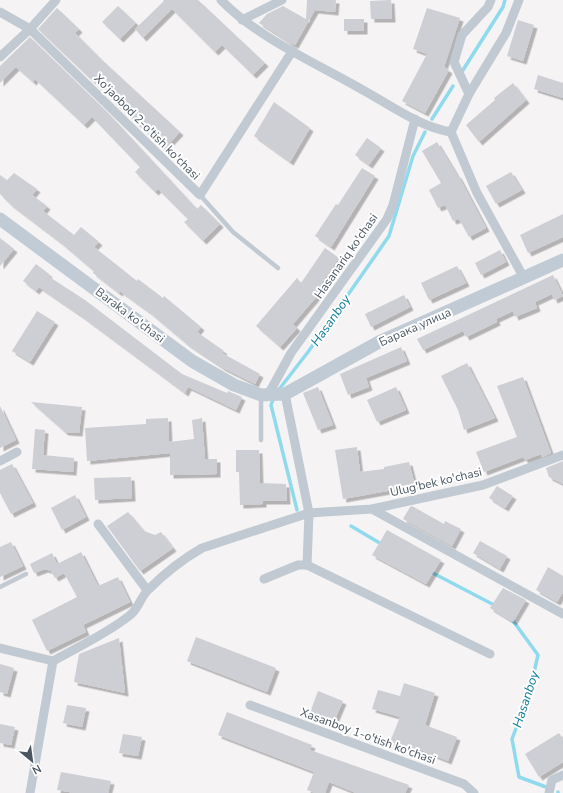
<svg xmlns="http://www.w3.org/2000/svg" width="563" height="793" font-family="'Nunito Sans',sans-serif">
  <defs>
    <filter id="shadow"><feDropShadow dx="3.5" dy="3.5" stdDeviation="0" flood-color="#0004"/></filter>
  </defs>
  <rect width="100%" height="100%" fill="#f5f3f3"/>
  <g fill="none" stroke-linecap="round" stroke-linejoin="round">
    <!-- stream -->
    <g stroke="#90daee" stroke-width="3.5">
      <polyline points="463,70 503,7 505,0"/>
      <polyline points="432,119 453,86"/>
      <polyline points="277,392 308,352 389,236 413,156 425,132"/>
      <polyline points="274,397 271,405 297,510"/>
      <polyline points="351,526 383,545"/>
      <polyline points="429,571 496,606"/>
      <polyline points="511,618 538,655 529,694 512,739 519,777 546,787"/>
      <polyline points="558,792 558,793"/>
    </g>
  </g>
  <!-- building -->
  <g fill="#cdcfd5" filter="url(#shadow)">
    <polygon points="163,0 198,0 265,63 253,75 222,45 215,52 172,9 143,38 135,29 164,1"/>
    <polygon points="307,0 336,0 335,12 315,10 295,45 290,43 259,23 267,14 283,6 306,19"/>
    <polygon points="391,0 392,19 371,19 370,1"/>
    <polygon points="118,6 136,23 120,39 102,22"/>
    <polygon points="57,8 79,29 75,33 101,59 180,132 164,149 38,29"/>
    <polygon points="427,8 460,18 444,67 449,70 425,113 402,101 427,54 413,49"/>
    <rect x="344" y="19" width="20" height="12"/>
    <polygon points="518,20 534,25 523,61 507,56"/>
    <polygon points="30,37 108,113 197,209 201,205 220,224 203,241 184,222 188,219 158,189 155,192 135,172 140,167 92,117 84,125 35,79 33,82 16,67 0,83 0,66"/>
    <polygon points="538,75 563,83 563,98 534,89"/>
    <polygon points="513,83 526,100 479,142 466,125 495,100 494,98"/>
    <polygon points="274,102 310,128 290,162 254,136"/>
    <polygon points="367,138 381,148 369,165 355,155"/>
    <polygon points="437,142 457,175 458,175 486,228 469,237 459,219 453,221 445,205 438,208 429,190 441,183 422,151"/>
    <polygon points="362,168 375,176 331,247 315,236 336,204 338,205"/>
    <polygon points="511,172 522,190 496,204 486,186"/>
    <polygon points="14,173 37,189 32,195 47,206 43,211 74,235 81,227 99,242 94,247 137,281 138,279 163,298 164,296 201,327 197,332 224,351 222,353 260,374 255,384 223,368 187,344 149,312 120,291 119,293 93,273 94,271 60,242 10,204 0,194 0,175 7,180"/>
    <polygon points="563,214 563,237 528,253 520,235"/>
    <polygon points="0,238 14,249 0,266"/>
    <polygon points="325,248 339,258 314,294 317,296 293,324 297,328 280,347 256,326 297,278 301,283"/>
    <polygon points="500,250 506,262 481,275 475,263"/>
    <polygon points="36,264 49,274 48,276 85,300 182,374 227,393 228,391 242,397 236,410 188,387 185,393 80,315 39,287 36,291 23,281"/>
    <polygon points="457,266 466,283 429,300 421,283"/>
    <polygon points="553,275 563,296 554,300 552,294 535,302 537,308 515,317 513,311 496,319 497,322 466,337 463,331 423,350 417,339"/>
    <polygon points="404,295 410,307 371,327 365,314"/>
    <polygon points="37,311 55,322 30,362 12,351"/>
    <polygon points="401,347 407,361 366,378 369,387 348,395 340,374"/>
    <polygon points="467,363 495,418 464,430 458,410 441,376"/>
    <polygon points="523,377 551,453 542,457 541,454 525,460 523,457 484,472 476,452 517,437 497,386"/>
    <polygon points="318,387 333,425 318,430 303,393"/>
    <polygon points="396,387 406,410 377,422 367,400"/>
    <polygon points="31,402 82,407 79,433 65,432"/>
    <polygon points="0,406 16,440 0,448"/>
    <polygon points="168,418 169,442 194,439 192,420 202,418 205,459 217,459 217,474 170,475 170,453 87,461 85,428 146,424 146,419"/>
    <polygon points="35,429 45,430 43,455 74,458 73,472 32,469"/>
    <polygon points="357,447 360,472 384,469 384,467 409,462 415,486 343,499 335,450"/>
    <polygon points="236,450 259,450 260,483 286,484 287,501 263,501 263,504 240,505 239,472 236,472"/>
    <polygon points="563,461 563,484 549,477 546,468"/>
    <polygon points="12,464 33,503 11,514 0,493 0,470"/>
    <polygon points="131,477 132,498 95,500 94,478"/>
    <polygon points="497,486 513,496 505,508 489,498"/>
    <polygon points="75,495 86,517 62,530 51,508"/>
    <polygon points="412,506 444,524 445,521 461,529 452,546 403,519 410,507"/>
    <polygon points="128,512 144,531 155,535 161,532 173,548 140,571 107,526"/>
    <polygon points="387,530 441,560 426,584 372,555"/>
    <polygon points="480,541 507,556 500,569 473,553"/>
    <polygon points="11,542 23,566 0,577 0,547"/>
    <polygon points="81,552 98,586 118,577 130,602 83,625 86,632 47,651 32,620 77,597 64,573 55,578 51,571 45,569 34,573 30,564 52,553 57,564"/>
    <polygon points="548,567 563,576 563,592 557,602 536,590"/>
    <polygon points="503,588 526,600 513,622 490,608"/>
    <polygon points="196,637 276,668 267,692 187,661"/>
    <polygon points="119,638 125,693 74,682 79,654"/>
    <polygon points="0,664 14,668 7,694 0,692"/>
    <polygon points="404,683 435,693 425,725 457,737 448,761 416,748 415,751 390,742 400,717 372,709 378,690 400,696"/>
    <polygon points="318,691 343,701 333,724 309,715"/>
    <polygon points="67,705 86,708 82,727 63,723"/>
    <polygon points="227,712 312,745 310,750 409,785 405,793 356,793 329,782 325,793 315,793 307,790 314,772 218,735"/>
    <polygon points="0,724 15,727 11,745 0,743"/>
    <polygon points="559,733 563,739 563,762 539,777 525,754"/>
    <polygon points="123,734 142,737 138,756 119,753"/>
    <polygon points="61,772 111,781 108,793 75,793 57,790"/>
  </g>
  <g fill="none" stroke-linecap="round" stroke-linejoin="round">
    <!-- service -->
    <g stroke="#c1cad2" stroke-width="4.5">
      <polyline points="200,195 233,232 278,268"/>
      <polyline points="261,440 261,397"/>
      <polyline points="0,587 26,574"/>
    </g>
    <!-- minor -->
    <g stroke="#c1cad2" stroke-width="9">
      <path d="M 221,0 C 258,38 314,62 361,89 C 389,104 419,127 451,132"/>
      <polyline points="519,0 506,33 469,94 451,132 477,193 524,278"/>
      <polyline points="0,12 30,29 200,195 293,50"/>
      <polyline points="242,20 282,0"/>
      <polyline points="0,57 30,29 56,0"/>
      <polyline points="469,94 454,62 462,35 488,7 491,0"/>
      <polyline points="285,394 309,513 307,565"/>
      <polyline points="268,395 291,353 387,219 393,205 415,119"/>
      <polyline points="0,461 17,452"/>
      <polyline points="372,509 563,614"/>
      <polyline points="98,524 147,590"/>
      <polyline points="264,579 298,565 307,565 490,654"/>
      <path d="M 0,648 L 53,661 C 78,647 106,634 129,616 C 139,609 140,597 149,589 C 164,574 183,559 202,548 L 309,513 L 372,509 L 483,485 L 563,455"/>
      <polyline points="250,705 464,784 474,793"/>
      <polyline points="30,793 53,661"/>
      <polyline points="549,793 552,780 563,775"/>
    </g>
    <!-- secondary -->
    <polyline stroke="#c1cbd6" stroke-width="13" points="0,219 192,361 234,385 261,395 285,394 379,342 563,260"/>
  </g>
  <g text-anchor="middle" stroke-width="4" stroke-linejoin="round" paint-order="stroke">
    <!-- street labels -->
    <g font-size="12" fill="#4a5661" stroke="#fff">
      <text transform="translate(147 127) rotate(45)" y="4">Xo'jaobod 2-o'tish ko'chasi</text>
      <text transform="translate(346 256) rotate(-55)" y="4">Hasanariq ko'chasi</text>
      <text transform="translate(130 315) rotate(37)" y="4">Baraka ko'chasi</text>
      <text transform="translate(415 327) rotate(-24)" y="4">Барака улица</text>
      <text transform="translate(436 482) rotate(-13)" y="4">Ulug'bek ko'chasi</text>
      <text transform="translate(368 736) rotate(20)" y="4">Xasanboy 1-o'tish ko'chasi</text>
    </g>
    <!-- water labels -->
    <g font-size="13" font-style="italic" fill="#0c7c9b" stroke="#fff">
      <text transform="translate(330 320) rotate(-55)" y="5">Hasanboy</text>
      <text transform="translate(525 699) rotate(-72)" y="5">Hasanboy</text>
    </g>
  </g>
  <!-- north arrow -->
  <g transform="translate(32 761) rotate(151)" stroke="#ffffff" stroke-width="3" paint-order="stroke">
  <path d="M0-3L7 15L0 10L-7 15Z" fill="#4a5661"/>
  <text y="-6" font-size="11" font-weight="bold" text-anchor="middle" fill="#4a5661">N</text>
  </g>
</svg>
